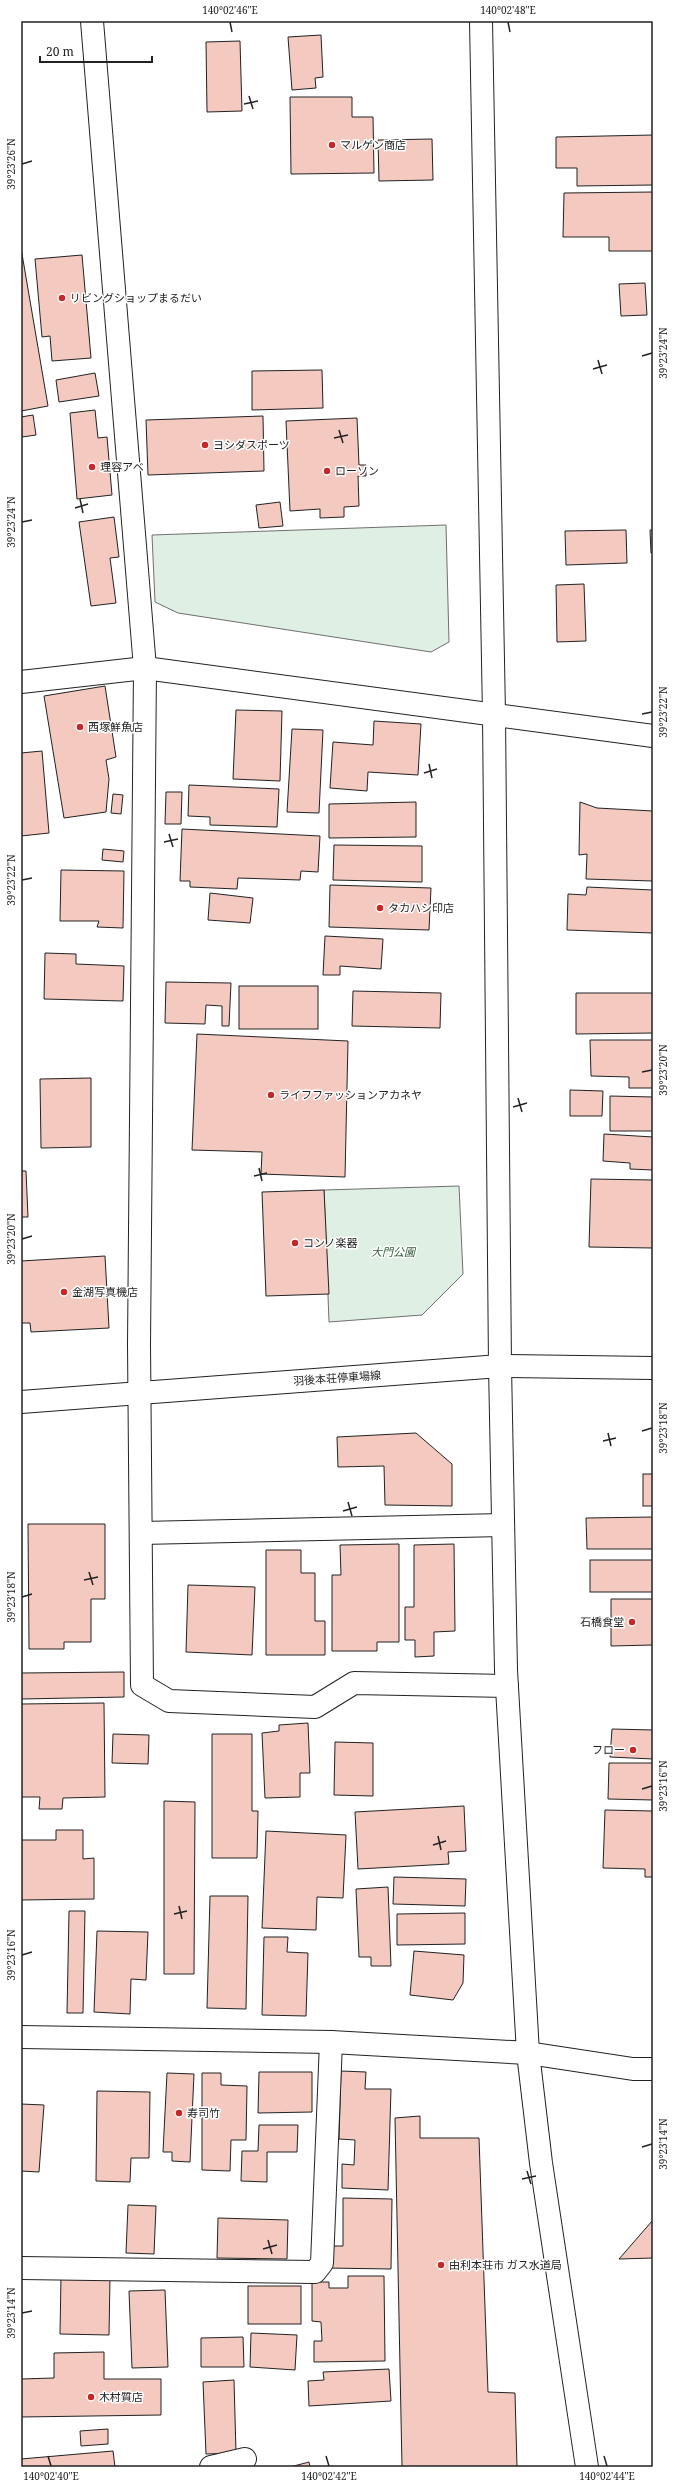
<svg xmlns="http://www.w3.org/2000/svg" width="674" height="2488" font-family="'Noto Serif','Noto Sans JP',serif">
  <rect width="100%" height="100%" fill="#fff"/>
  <!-- green -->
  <g fill="#e0efe3" stroke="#6f6f6f">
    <polygon points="446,525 449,642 431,652 178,613 155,602 152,535"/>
    <polygon points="459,1186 463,1274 422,1315 329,1322 324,1190"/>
  </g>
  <!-- building -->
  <g fill="#f3c9c0" stroke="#222">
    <polygon points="321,35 323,77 315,78 316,88 292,90 288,37"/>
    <polygon points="240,41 242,111 207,112 206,42"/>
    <polygon points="290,97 352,97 352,117 373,117 374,173 291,174"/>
    <polygon points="653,135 653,185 577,186 577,168 556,168 556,137"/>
    <polygon points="432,139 433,180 379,181 378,140"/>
    <polygon points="653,192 653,251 609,251 609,237 563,237 564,193"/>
    <polygon points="21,248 48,406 21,411"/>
    <polygon points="82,255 91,358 52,361 50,336 42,337 35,259"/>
    <polygon points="645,283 647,315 621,316 619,284"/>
    <polygon points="322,370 323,408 252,410 252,371"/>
    <polygon points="95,373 99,396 59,402 56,380"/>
    <polygon points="95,410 98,438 107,437 112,495 77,499 70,413"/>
    <polygon points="33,415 36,435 22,437 21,417"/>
    <polygon points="263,416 264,471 148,475 146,420"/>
    <polygon points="357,418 359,465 366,465 366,476 358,476 359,506 344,507 344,517 320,518 320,509 290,511 286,421"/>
    <polygon points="280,502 283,526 259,528 256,505"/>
    <polygon points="114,517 119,557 110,558 116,603 91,606 79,522"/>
    <polygon points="626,530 627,563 566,565 565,531"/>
    <polygon points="650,530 653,530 653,553 651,553"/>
    <polygon points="584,584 586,641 557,642 556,585"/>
    <polygon points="105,686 116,757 106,760 109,779 106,812 64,818 44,696"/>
    <polygon points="236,710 282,711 280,781 233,779"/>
    <polygon points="374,721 421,724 418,775 368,772 367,791 330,788 333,742 373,745"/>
    <polygon points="292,729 323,730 319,813 287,812"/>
    <polygon points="42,751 49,833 21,836 21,753"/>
    <polygon points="189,785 279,789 277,827 210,825 210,817 188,816"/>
    <polygon points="166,792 182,792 181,824 165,824"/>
    <polygon points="113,794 123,795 121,814 111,813"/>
    <polygon points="416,802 416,837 329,838 329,804"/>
    <polygon points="580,802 597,808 653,811 653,881 586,879 587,854 579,855"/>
    <polygon points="182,829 320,836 318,872 301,871 300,880 238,878 237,889 190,887 190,881 180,881"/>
    <polygon points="334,845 422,846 422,882 333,880"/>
    <polygon points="103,849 124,851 123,862 102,860"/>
    <polygon points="61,870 124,871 123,928 97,927 99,921 60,921"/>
    <polygon points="330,885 431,888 429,930 329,927"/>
    <polygon points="587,887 653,890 653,933 567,930 568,894 586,895"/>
    <polygon points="210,893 253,898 250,923 208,920"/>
    <polygon points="325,936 383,939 381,969 340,966 340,975 323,975"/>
    <polygon points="45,953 76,954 76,964 124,966 123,1001 44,999"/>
    <polygon points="166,982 231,983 229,1026 222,1026 222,1006 206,1005 205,1024 165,1023"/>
    <rect x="239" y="986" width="79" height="43"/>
    <polygon points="353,991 441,993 440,1028 352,1026"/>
    <polygon points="576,993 653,993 653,1033 576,1034"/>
    <polygon points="197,1034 348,1041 345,1177 261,1174 262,1152 192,1150"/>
    <polygon points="590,1040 653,1040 653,1088 629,1088 629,1077 591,1076"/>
    <polygon points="91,1078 91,1147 41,1148 40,1079"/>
    <polygon points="570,1090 603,1091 602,1116 570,1116"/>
    <polygon points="610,1096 653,1097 653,1131 610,1131"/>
    <polygon points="604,1134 653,1137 653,1170 630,1169 630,1163 603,1161"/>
    <polygon points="21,1171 26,1171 28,1217 21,1217"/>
    <polygon points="591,1179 653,1180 653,1248 589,1247"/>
    <polygon points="324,1190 329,1294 266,1296 262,1192"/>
    <polygon points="105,1256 109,1328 31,1332 30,1323 21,1323 21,1261"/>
    <polygon points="416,1433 452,1464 452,1506 385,1505 384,1466 338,1467 337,1437"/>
    <rect x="643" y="1474" width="10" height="32"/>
    <polygon points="653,1517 653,1549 587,1549 586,1518"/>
    <polygon points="28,1524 105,1524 105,1599 91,1599 91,1642 64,1642 64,1649 29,1649"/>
    <polygon points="399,1544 399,1642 377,1642 377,1651 332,1651 332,1575 341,1575 340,1545"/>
    <polygon points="454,1544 455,1631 434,1632 434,1656 415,1657 415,1640 405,1640 405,1607 414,1607 414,1545"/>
    <polygon points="266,1550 301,1550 301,1573 315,1573 315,1621 325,1621 325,1655 266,1655"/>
    <rect x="590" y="1560" width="63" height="32"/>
    <polygon points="188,1585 255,1587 252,1655 186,1652"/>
    <polygon points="611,1599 653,1599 653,1645 611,1646"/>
    <polygon points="124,1672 124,1697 21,1699 21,1673"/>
    <polygon points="104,1703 105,1797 63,1798 62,1809 39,1809 40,1797 21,1797 21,1704"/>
    <polygon points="308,1723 310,1773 300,1773 300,1797 265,1798 262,1733 279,1731 279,1725"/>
    <polygon points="612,1729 653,1730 653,1759 610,1757"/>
    <polygon points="113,1734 149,1735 148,1764 112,1763"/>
    <polygon points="212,1734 252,1734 252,1811 258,1811 257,1858 212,1858"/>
    <polygon points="335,1742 373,1743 373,1796 334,1795"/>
    <polygon points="609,1763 653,1763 653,1800 608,1799"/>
    <polygon points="164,1801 195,1802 194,1974 164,1974"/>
    <polygon points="464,1806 466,1851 448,1852 449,1864 358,1869 355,1812"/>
    <polygon points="605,1810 653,1811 653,1877 645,1877 645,1869 603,1868"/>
    <polygon points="56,1830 83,1830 83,1859 94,1858 94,1899 21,1900 21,1840 56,1840"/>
    <polygon points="266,1831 346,1835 343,1898 317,1897 316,1930 262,1928"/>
    <polygon points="394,1877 466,1879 465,1906 393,1904"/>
    <polygon points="388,1887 391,1966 371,1966 371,1957 359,1957 356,1889"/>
    <polygon points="210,1896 248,1896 246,2009 207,2008"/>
    <polygon points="69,1911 85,1911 83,2013 67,2013"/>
    <polygon points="465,1913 465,1944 397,1945 397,1914"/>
    <polygon points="97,1931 148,1932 146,1980 131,1979 130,2014 94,2012"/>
    <polygon points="264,1937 288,1937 287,1952 308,1953 306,2016 262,2015"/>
    <polygon points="414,1951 464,1955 463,1983 453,2000 410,1995"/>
    <polygon points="341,2071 366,2072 365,2089 391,2089 388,2190 342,2188 342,2164 354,2165 355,2140 339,2139"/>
    <polygon points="259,2072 312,2072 312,2112 258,2113"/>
    <polygon points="167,2073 194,2074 190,2162 172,2161 172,2152 163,2152"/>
    <polygon points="202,2073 221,2073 221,2085 247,2086 246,2140 231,2140 230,2171 202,2170"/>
    <polygon points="97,2091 150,2092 149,2158 131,2158 130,2182 96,2181"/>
    <polygon points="21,2104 44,2105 39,2172 21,2171"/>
    <polygon points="420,2116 420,2138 479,2138 488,2392 515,2393 517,2467 402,2467 395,2118"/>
    <polygon points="259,2125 298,2125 297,2152 267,2152 267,2182 241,2181 242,2151 258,2151"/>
    <polygon points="343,2198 392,2199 391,2269 328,2268 328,2246 343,2246"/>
    <polygon points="128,2205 156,2206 154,2254 126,2253"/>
    <polygon points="218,2218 288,2220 287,2259 217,2258"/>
    <polygon points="653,2220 653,2258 619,2259"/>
    <polygon points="61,2276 110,2277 109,2335 60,2334"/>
    <polygon points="348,2276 384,2276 385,2361 314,2362 314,2341 322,2341 321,2322 312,2321 312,2282 329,2282 329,2288 348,2288"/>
    <rect x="248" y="2286" width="53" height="38"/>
    <polygon points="165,2290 168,2367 132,2368 129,2291"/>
    <polygon points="251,2333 297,2335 295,2370 250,2367"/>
    <polygon points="243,2337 244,2367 201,2367 201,2338"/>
    <polygon points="104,2352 104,2379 161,2379 161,2415 21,2417 21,2379 54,2378 54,2353"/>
    <polygon points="389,2369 391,2401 309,2406 308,2381 324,2380 323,2372"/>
    <polygon points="234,2380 236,2453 206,2454 203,2382"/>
    <polygon points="108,2429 108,2444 81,2446 80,2431"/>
    <polygon points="113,2451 115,2467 21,2467 21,2459"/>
    <polygon points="309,2462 310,2467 290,2467"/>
  </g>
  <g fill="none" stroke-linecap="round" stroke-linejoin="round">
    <!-- minor casing -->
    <g stroke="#222" stroke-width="24">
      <g id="minor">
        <polyline points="92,21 145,668 139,1345 142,1685 169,1701 315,1707 354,1683 507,1686"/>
        <polyline points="481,21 494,714 500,1366 506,1670 528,2053 541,2163 587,2467"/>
        <polyline points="21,682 145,668 653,736"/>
        <polyline points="141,1533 503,1525"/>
        <polyline points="21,2037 331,2042 528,2053 633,2069 653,2069"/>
        <polyline points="21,2268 315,2272 322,2263 331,2042"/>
        <polyline points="211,2467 245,2459"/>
      </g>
    </g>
    <!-- major casing -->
    <g stroke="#222" stroke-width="24">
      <polyline id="major" points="21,1402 500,1366 653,1368"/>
    </g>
    <!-- minor -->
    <use href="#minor" stroke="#fff" stroke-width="22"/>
    <!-- major -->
    <use href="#major" stroke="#fff" stroke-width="22"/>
  </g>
  <!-- ticks -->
  <path fill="none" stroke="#222" stroke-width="1.5" d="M 230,22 L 232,32M 508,22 L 510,32M 249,96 L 253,109M 244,104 L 258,101M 22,164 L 32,161M 642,356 L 652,353M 598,360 L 602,374M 593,369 L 607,365M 339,430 L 343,443M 334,438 L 348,435M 80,499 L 83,513M 75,508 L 88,504M 22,522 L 32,520M 642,714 L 652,712M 429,764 L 432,778M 424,773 L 437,769M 169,834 L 173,847M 164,842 L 178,839M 22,880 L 32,878M 642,1072 L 652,1070M 518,1098 L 522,1112M 513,1107 L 527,1103M 259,1168 L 262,1181M 254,1176 L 267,1173M 22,1239 L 32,1236M 642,1431 L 652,1428M 608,1433 L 611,1446M 603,1441 L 616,1438M 348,1502 L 352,1516M 343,1511 L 357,1507M 89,1572 L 93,1585M 84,1580 L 98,1577M 22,1597 L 32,1594M 642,1789 L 652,1786M 438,1836 L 441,1850M 433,1845 L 446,1841M 179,1906 L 182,1919M 174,1914 L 187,1911M 22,1955 L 32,1952M 642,2147 L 652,2144M 527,2171 L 531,2184M 522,2179 L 536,2176M 268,2240 L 272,2254M 263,2249 L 277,2245M 22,2313 L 32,2311M 48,2456 L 51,2466M 326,2456 L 329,2466M 604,2456 L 607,2466"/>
  <!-- markers -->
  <g fill="#c62828" stroke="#fff" stroke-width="1.5">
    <circle cx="332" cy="145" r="4"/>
    <circle cx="62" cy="298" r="4"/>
    <circle cx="205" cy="445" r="4"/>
    <circle cx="92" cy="467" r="4"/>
    <circle cx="327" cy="471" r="4"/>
    <circle cx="80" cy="727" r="4"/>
    <circle cx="380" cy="908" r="4"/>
    <circle cx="271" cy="1095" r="4"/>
    <circle cx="295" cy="1243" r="4"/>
    <circle cx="64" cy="1292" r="4"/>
    <circle cx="632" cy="1622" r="4"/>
    <circle cx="633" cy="1750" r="4"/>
    <circle cx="179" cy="2113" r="4"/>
    <circle cx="441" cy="2265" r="4"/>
    <circle cx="91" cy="2397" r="4"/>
  </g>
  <g text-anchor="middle" stroke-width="3" stroke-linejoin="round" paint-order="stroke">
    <!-- poi labels -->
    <g font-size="11" fill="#222" stroke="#fff" text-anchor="start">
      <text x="340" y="149">マルゲン商店</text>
      <text x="70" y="302">リビングショップまるだい</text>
      <text x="213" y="449">ヨシダスポーツ</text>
      <text x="100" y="471">理容アベ</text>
      <text x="335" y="475">ローソン</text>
      <text x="88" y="731">西塚鮮魚店</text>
      <text x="388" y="912">タカハシ印店</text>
      <text x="279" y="1099">ライフファッションアカネヤ</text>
      <text x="303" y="1247">コンノ楽器</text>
      <text x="72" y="1296">金湖写真機店</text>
      <text x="624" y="1626" text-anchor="end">石橋食堂</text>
      <text x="625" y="1754" text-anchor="end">フロー</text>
      <text x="187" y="2117">寿司竹</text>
      <text x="449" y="2269">由利本荘市 ガス水道局</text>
      <text x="99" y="2401">木村質店</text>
    </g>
    <!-- park labels -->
    <g font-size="11" font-style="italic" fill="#2f5e38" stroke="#fff">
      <text x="393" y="1256">大門公園</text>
    </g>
    <!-- street labels -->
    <g font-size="11" fill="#222" stroke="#fff">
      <text transform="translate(337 1378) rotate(-4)" y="4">羽後本荘停車場線</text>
    </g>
  </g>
  <!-- border -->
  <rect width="674" height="2488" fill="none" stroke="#ffffff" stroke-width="44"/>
  <!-- scale -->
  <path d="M40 56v6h112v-6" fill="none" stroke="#222222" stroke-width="2"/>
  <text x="46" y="56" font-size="12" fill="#222222" stroke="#ffffff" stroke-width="3" paint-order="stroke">20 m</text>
  <rect x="22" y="22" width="630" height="2444" fill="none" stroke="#222" stroke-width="1.5"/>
  <g font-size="10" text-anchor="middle" fill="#222">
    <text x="230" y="14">140°02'46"E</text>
    <text x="508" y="14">140°02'48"E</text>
    <text transform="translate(11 164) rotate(-90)" y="4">39°23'26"N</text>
    <text transform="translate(663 353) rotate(-90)" y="4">39°23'24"N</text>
    <text transform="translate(11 522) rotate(-90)" y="4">39°23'24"N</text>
    <text transform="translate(663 712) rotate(-90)" y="4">39°23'22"N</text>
    <text transform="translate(11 880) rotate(-90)" y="4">39°23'22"N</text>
    <text transform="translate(663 1070) rotate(-90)" y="4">39°23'20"N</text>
    <text transform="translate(11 1239) rotate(-90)" y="4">39°23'20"N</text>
    <text transform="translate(663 1428) rotate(-90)" y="4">39°23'18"N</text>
    <text transform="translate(11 1597) rotate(-90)" y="4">39°23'18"N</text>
    <text transform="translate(663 1786) rotate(-90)" y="4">39°23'16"N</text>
    <text transform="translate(11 1955) rotate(-90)" y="4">39°23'16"N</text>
    <text transform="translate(663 2144) rotate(-90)" y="4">39°23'14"N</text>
    <text transform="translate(11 2313) rotate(-90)" y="4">39°23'14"N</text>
    <text x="51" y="2480">140°02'40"E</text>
    <text x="329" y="2480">140°02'42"E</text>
    <text x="607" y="2480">140°02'44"E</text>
  </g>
</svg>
